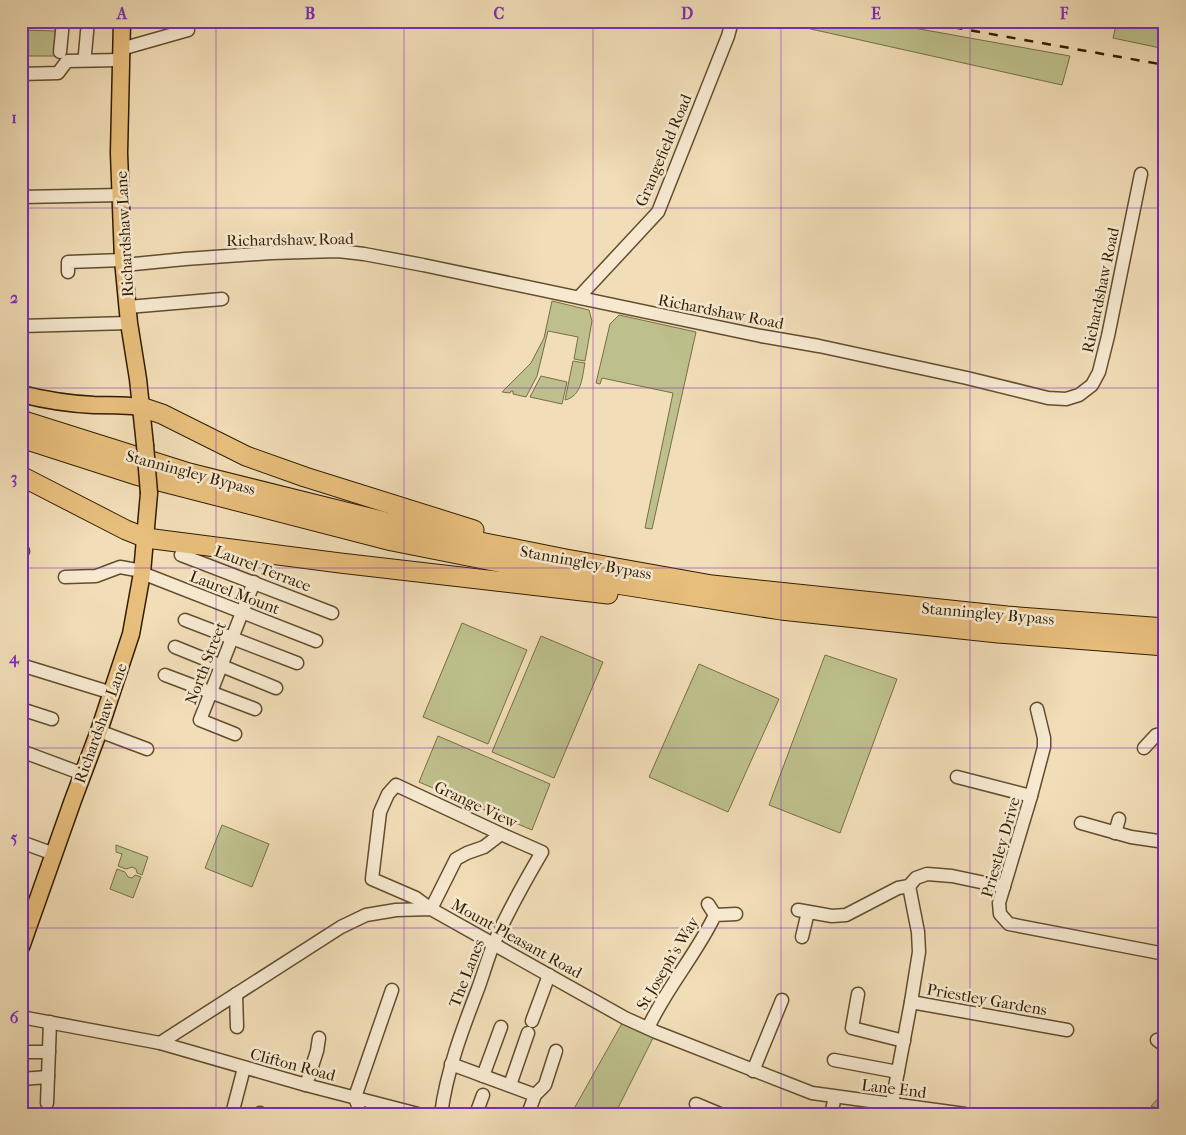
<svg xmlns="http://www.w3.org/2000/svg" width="1186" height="1135" font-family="'IM FELL French Canon',serif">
  <rect width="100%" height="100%" fill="#f1ddb7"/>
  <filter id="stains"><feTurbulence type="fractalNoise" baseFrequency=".004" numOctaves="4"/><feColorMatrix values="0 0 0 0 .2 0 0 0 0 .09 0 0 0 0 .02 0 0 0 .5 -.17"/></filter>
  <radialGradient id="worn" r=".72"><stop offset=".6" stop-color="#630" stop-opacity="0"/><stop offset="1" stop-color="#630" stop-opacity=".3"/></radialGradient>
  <!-- green -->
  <g fill="#bdc08c" stroke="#786e46">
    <polygon points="775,21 875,21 1070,56 1062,85"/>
    <polygon points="1117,21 1165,21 1165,49 1113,38"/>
    <polygon points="21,30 58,31 56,56 21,56"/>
    <polygon points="552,301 589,310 592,321 585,361 574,359 578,337 548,331 537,376 526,397 513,394 513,391 511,391 510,393 502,392 531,363 544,338"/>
    <polygon points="619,315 696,332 652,529 645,528 673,393 602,378 600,384 596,383 610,324"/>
    <path d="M 573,361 L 585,363 C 582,377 582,396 565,400 Z"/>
    <polygon points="541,376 567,382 562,404 530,397"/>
    <polygon points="462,623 527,650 488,744 423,717"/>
    <polygon points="541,636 603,662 554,778 492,752"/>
    <polygon points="825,655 897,679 840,833 769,805"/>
    <polygon points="699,664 779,699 728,812 649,777"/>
    <polygon points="438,736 550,784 532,830 419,782"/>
    <polygon points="222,825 269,844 252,887 205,868"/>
    <polygon points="116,845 148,857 142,875 137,873 136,869 132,867 126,869 118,866 122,854 116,852"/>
    <polygon points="117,869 125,872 128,877 132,878 135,875 141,877 133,898 110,889"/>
    <polygon points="625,1018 656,1032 615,1114 571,1114"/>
    <polygon points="1165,1091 1165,1111 1151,1106"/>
  </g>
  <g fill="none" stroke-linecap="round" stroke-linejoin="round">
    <!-- minor casing -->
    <g stroke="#624d2e" stroke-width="15">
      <g id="minor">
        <polyline points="121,49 188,30"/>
        <polyline points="60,52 63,21"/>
        <polyline points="85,54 88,21"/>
        <polyline points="21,74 58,73 67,61 120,60"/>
        <polyline points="21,197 121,195"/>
        <polyline points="124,265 185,259 271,253 338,251 364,254 423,265 761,336 819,346 967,378 1048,398 1066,399 1079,395 1092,385 1099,372 1108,336 1141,174"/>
        <polyline points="68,272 68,262 123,260"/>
        <polyline points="579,297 658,212 728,36 732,21"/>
        <polyline points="128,307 222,299"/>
        <polyline points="21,326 129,323"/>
        <polyline points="21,551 23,551"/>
        <polyline points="181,555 332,613"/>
        <polyline points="142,573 316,641"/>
        <polyline points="65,577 96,576 120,567 142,571"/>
        <polyline points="185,620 297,663"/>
        <polyline points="175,647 276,688"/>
        <polyline points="21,665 112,693"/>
        <polyline points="165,675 255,709"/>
        <polyline points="21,709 52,719"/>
        <polyline points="1037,709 1044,738 1044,747 1031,796 999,903 1000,914 1009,924 1165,954"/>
        <polyline points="99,731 147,749"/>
        <polyline points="235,734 200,720 254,582"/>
        <polyline points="1144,748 1156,735 1165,733"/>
        <polyline points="21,751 83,774"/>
        <polyline points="957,777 1031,796"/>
        <polyline points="1081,823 1131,837 1165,842"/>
        <polyline points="1115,833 1119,819"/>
        <polyline points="21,842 54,854"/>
        <polyline points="909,886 918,932 919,952 911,1002"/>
        <polyline points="708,904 715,915"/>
        <polyline points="798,910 832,916 846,915 898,888 909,886 916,878 927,874 952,876 1004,887"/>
        <polyline points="802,937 808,912"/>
        <polyline points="236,994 237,1027"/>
        <polyline points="858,994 852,1028 904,1041"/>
        <polyline points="21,1017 160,1043 341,927 366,915 396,910 431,909 625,1018 656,1032 812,1093 965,1114"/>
        <polyline points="532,1021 549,975"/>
        <path d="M 648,1028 C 666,988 696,955 715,915 L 736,914"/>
        <polyline points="1157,1040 1165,1046"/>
        <polyline points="160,1043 306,1085 418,1114"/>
        <polyline points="21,1052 49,1052"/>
        <polyline points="834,1060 898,1072"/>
        <polyline points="451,1064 535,1095"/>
        <polyline points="753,1071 782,1000"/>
        <polyline points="483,1076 501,1027"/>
        <polyline points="21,1079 48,1077"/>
        <polyline points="306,1085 317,1051 319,1038"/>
        <polyline points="510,1085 528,1033"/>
        <polyline points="47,1103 50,1022"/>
        <polyline points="892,1103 911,1002 1067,1030"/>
        <polyline points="696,1104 720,1114"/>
        <polyline points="232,1114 244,1068"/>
        <polyline points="260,1114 260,1113"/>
        <polyline points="358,1114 358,1106 355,1097 392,990"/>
        <path d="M 441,1114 C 447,1069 463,1028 479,986 C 484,972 488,957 494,943 C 508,911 525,881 542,852 L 501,834 L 396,785 L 388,794 L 380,812 L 372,879 L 416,898 L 431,909 L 456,859 L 467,853 L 484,847 L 501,834"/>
        <polyline points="476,1114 483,1095"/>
        <polyline points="528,1114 535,1095 545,1085 556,1051"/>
        <polyline points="831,1114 835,1097"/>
      </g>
    </g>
    <!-- major casing -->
    <g stroke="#321d00" stroke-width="19">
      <g id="major">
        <polyline points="122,21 119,153 123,260 129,323 138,379 145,445"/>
        <path d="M 21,394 C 45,400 70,404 94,405 C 110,405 125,405 141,407"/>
        <polyline points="21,947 73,800 99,731 131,634 142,573 149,493"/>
      </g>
    </g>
    <!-- highway casing -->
    <g stroke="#321d00" stroke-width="21">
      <g id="highway">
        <polyline points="141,407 162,414 246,456 305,477 474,530"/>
        <polyline points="21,420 189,473 414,529 566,559 712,585 1007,616 1165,628"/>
        <polyline points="21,438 136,475 392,541 585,579 781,610 998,633 1165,646"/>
        <polyline points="21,476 126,530 146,538 340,563 608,594"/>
      </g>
    </g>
    <!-- minor -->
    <use href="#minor" stroke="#f6e9d0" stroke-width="12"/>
    <!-- major -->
    <use href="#major" stroke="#e8be7c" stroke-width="16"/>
    <!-- highway -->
    <use href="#highway" stroke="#e8be7c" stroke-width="19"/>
    <!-- rail -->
    <polyline stroke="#321d00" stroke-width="2.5" stroke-dasharray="9 9" stroke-linecap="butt" points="918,21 1165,65"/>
    <!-- major-bridge casing -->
    <g stroke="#321d00" stroke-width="19" stroke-linecap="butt">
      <polyline id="major-bridge" points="145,445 149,493"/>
    </g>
    <!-- major-bridge -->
    <use href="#major-bridge" stroke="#e8be7c" stroke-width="16"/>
  </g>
  <!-- grid -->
  <path fill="none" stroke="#7b2cbf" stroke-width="1" stroke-opacity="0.55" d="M 216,21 L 216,1114M 404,21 L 404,1114M 593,21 L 593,1114M 781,21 L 781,1114M 970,21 L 970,1114M 21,208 L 1165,208M 21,388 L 1165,388M 21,568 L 1165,568M 21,748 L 1165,748M 21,928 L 1165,928"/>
  <g text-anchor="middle" stroke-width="5" stroke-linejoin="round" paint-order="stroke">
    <!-- street labels -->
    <g font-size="16" fill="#321d00" stroke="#f6e9d0">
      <text transform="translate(663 150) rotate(-67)" y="6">Grangefield Road</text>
      <text transform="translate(124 234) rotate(-93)" y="6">Richardshaw Lane</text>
      <text transform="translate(290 239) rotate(-1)" y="6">Richardshaw Road</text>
      <text transform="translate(1100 290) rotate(-78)" y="6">Richardshaw Road</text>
      <text transform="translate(721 311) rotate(11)" y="6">Richardshaw Road</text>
      <text transform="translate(191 472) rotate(15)" y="6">Stanningley Bypass</text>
      <text transform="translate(586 562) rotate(10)" y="6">Stanningley Bypass</text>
      <text transform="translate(263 568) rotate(21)" y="6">Laurel Terrace</text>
      <text transform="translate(235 592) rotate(21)" y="6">Laurel Mount</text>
      <text transform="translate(988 613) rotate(5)" y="6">Stanningley Bypass</text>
      <text transform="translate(205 663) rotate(-69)" y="6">North Street</text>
      <text transform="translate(100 723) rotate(-70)" y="6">Richardshaw Lane</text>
      <text transform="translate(476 804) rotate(25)" y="6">Grange View</text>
      <text transform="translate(1000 847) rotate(-74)" y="6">Priestley Drive</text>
      <text transform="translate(517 938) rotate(29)" y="6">Mount Pleasant Road</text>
      <text transform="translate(667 963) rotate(-59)" y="6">St Joseph's Way</text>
      <text transform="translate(466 973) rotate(-69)" y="6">The Lanes</text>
      <text transform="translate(987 999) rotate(10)" y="6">Priestley Gardens</text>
      <text transform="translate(293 1064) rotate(15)" y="6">Clifton Road</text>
      <text transform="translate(894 1088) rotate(7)" y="6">Lane End</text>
    </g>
  </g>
  <!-- margin -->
  <rect width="1186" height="1135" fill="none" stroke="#f1ddb7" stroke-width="55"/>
  <rect x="28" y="28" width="1130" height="1080" fill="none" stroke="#7b2cbf" stroke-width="2"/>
  <g font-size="16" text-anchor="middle" font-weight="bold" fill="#7b2cbf">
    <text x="122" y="19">A</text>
    <text x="310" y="19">B</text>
    <text x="499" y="19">C</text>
    <text x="687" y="19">D</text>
    <text x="876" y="19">E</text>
    <text x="1064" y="19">F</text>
    <text x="14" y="123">1</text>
    <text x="14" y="303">2</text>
    <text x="14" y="483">3</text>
    <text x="14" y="663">4</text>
    <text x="14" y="843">5</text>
    <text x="14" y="1023">6</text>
  </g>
  <rect width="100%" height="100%" filter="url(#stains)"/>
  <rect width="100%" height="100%" fill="url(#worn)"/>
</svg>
